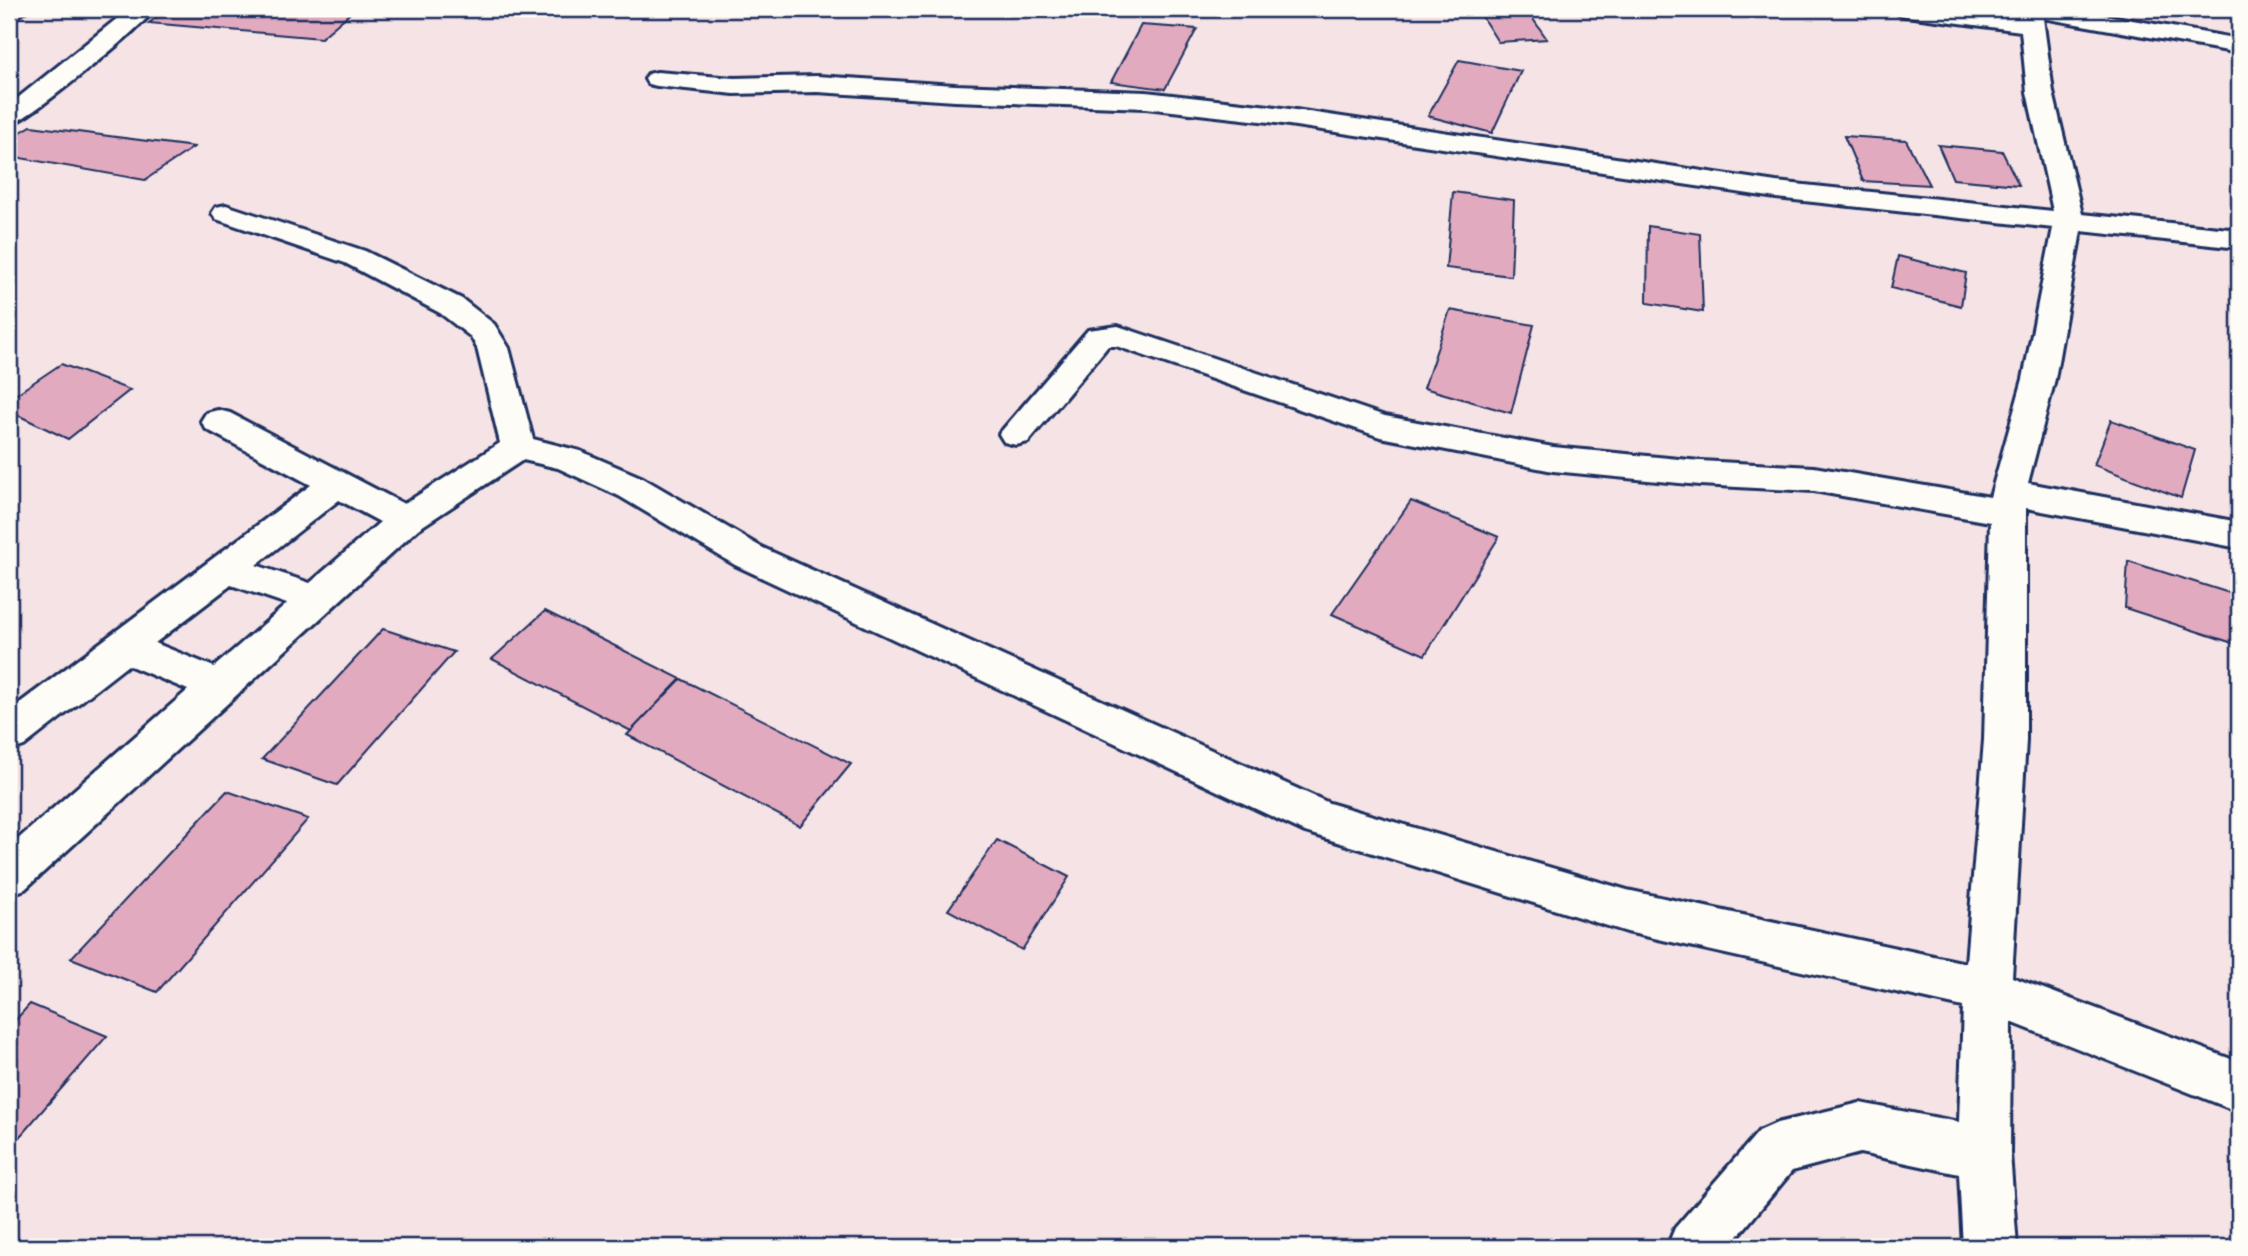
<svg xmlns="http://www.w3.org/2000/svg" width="2248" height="1256" font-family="Mynerve,sans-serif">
  <rect width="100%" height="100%" fill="#f5e3e6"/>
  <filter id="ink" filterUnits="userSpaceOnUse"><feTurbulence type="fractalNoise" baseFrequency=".0143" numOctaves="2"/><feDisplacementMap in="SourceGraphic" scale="14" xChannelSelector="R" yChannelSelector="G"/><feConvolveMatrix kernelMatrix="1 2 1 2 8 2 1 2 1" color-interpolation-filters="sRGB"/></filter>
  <g filter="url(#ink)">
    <!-- building -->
    <g fill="#e2aabf" stroke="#1b2f5e" stroke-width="2">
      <polygon points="9,9 32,9 13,21 9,21"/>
      <polygon points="168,9 355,9 321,38 149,23"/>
      <polygon points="1196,9 1243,9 1244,15 1196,14"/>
      <polygon points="1477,9 1526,9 1547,39 1498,42"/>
      <polygon points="1141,25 1197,29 1165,89 1111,82"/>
      <polygon points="1459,60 1521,71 1492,133 1428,116"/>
      <polygon points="31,126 194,147 145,180 9,156 9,139"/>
      <polygon points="1844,136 1906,140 1929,185 1863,181"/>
      <polygon points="1938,145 2002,151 2019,185 1953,179"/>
      <polygon points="1453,192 1514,200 1511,276 1446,268"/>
      <polygon points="1648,226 1700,234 1703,312 1647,303"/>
      <polygon points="1898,256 1966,273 1961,306 1891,288"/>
      <polygon points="1450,310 1534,325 1511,413 1424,388"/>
      <polygon points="61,364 130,390 68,439 9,411 9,399"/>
      <polygon points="2111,420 2195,450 2181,498 2094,465"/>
      <polygon points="1411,501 1499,537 1425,655 1332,614"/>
      <polygon points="2128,561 2239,596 2239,645 2125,608"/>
      <polygon points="545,611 681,679 631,731 492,659"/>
      <polygon points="383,629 454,652 337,785 262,759"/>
      <polygon points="681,679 851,764 800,826 627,735"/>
      <polygon points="227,791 308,819 157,992 71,958"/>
      <polygon points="997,840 1069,877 1022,950 948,910"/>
      <polygon points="30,1004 107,1036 9,1149 9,1027"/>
    </g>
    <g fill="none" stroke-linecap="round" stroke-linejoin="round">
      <!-- minor casing -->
      <g stroke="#1b2f5e" stroke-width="6">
        <g id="minor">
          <path d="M 129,9 L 155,9 C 141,28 29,120 9,125 L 9,105 Z"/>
          <path d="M 1895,9 L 1959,9 L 2019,16 L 2019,9 L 2071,9 L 2239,39 L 2239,53 L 2043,18 L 2053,92 L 2082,214 L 2239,230 L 2239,248 L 2081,231 L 2055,379 L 2028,483 L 2239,522 L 2239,548 L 2026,508 L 2026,740 L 2012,977 L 2239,1062 L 2239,1112 L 2011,1022 L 2010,1153 L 2017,1247 L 1963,1247 L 1959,1174 L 1860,1153 L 1792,1171 L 1729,1247 L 1667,1247 L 1675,1228 L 1759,1131 L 1777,1123 L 1860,1103 L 1959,1122 L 1963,1007 L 1627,932 L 1305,832 L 735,565 L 619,496 L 558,468 L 523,460 L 418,529 L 25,889 L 9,895 L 9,847 L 188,690 L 128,665 L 24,746 L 9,751 L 9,711 L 311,485 L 206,429 L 201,421 L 206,413 L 218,410 L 230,413 L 404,504 L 500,443 L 477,348 L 471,337 L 440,313 L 345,263 L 216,219 L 212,213 L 216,207 L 226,205 L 365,251 L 462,299 L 494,324 L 509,348 L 533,439 L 580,451 L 643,478 L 761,547 L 1329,803 L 1627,890 L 1966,963 L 1984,740 L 1990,522 L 1814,491 L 1700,485 L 1553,471 L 1380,437 L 1116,346 L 1108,346 L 1028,442 L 1016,445 L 1004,442 L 999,434 L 1088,330 L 1118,326 L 1385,416 L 1553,447 L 1700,461 L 1814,467 L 1990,497 L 2023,379 L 2053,228 L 1776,198 L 1269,122 L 1146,108 L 955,101 L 817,92 L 734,94 L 657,86 L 648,84 L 645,79 L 648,74 L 657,72 L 734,78 L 817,76 L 955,85 L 1146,92 L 1269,106 L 1776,182 L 2053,211 L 2027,92 L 2021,31 L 1906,16 L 1898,14 ZM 339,500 L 380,522 L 310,583 L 256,565 ZM 231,585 L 287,604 L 214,667 L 155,643 Z"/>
        </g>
      </g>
      <!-- minor -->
      <use href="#minor" fill="#fdfcf7" fill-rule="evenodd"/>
    </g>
  </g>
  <!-- margin -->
  <rect width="2248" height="1256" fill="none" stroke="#fdfcf7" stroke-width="35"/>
  <rect x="18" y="18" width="2213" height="1221" fill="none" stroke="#1b2f5e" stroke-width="2.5" filter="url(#ink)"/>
</svg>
